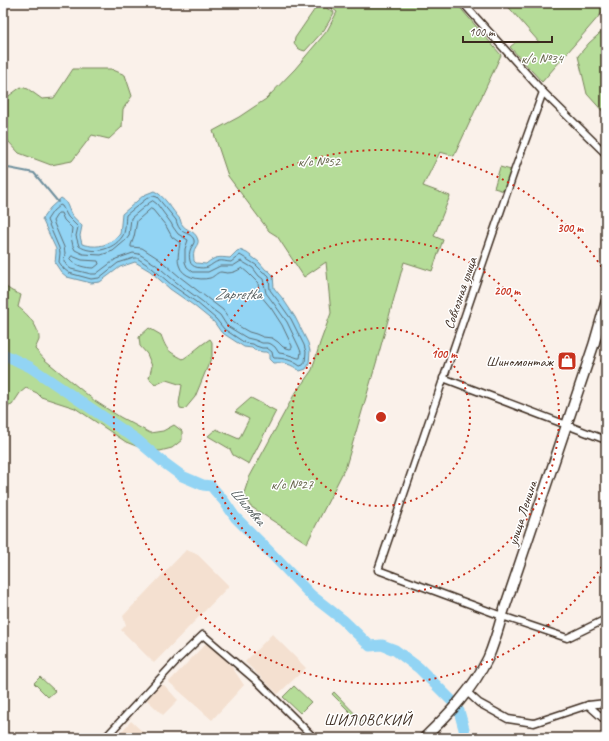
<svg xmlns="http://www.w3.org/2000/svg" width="609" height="741" font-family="Caveat,sans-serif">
  <rect width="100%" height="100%" fill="#faf1ea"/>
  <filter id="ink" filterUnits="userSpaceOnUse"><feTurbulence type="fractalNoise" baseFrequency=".025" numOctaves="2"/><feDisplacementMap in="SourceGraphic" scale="8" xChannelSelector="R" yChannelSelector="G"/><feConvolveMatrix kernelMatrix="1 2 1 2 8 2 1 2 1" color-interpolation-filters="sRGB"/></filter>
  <g filter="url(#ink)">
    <!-- built -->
    <g fill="#f4e0d0">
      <polygon points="186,550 197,554 229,586 154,663 121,630 126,625 123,616"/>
      <polygon points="272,634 306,668 278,694 245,662"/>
      <polygon points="207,642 230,664 244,685 212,720 169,682"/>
      <polygon points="164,685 178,700 163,715 147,700 158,686"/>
      <polygon points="131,721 149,738 116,738"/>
    </g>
    <!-- green -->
    <g fill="#b5dc98" stroke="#78835b">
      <path d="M 319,3 L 322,3 L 325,5 C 326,9 329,10 333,11 L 334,13 L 324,30 L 305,51 C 300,50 297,48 294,44 L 295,38 Z"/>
      <polygon points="330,3 456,3 501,55 454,156 440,152 423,186 450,196 434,236 443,240 432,271 404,262 377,360 346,466 307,543 250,506 244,493 249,478 294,395 312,370 320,343 331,313 326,262 304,277 277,236 269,231 228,176 213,131 239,117 266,99 295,69 327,31 337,12 328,5"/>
      <polygon points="505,3 606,3 606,8 542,82 510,47 516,42 539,42"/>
      <polygon points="606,28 606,115 587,94 578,56 589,43"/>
      <polygon points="73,69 111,69 125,75 132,96 123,109 122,127 109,139 92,135 72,161 51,165 19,153 8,141 3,124 3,109 6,98 21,87 28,89 42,99 54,98"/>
      <polygon points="500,167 511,170 504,191 494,188"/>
      <path d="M 3,285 L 12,291 L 21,295 L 18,307 C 27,313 40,328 39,340 C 38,343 36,346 35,349 L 45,360 L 95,401 L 120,417 L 150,433 L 163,431 L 174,425 L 182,431 L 182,440 L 172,448 L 160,451 L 141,448 L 126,442 L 75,408 L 41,397 L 37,393 L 26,388 L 20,393 L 12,405 L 3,408 Z"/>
      <path d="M 149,328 L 161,335 C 167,351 168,351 183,359 C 193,353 200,345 210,339 L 212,342 L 212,356 L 195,397 L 185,409 L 180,408 L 179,403 L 182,385 L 166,380 L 155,385 L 149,378 L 152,366 L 147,354 L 140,346 L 139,337 Z"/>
      <polygon points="251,398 276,411 249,464 233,455 230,449 208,436 216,429 239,439 249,419 235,412"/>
      <polygon points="40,677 55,691 48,697 34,683"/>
      <polygon points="294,686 311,702 300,713 283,697"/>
      <polygon points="334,692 363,722 362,724 332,694"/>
    </g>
    <!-- water -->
    <path fill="#92d4f4" stroke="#6f909e" d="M 154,191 C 164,195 172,210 180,219 C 182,232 195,228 198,240 C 199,244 195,247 194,251 C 193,254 194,258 194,261 L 196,263 L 206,264 C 215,256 219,257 230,258 L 237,251 L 240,250 L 247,253 L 259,262 L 266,270 L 269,271 L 273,275 L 274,288 L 283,299 L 295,317 L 308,343 L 310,351 L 309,364 L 306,369 L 300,371 C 291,364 284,362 273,363 L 269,359 L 269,354 L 266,352 L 263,352 L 254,350 L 252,348 L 244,347 L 221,332 L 214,322 L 193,305 L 170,289 L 150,271 L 135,262 L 120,267 L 100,282 L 91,283 L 67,277 L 61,272 L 55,263 L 56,253 L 56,249 L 42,219 L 50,208 L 61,198 C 67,201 68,208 71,214 C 74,218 79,222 82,226 L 80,236 L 82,244 C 85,245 87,245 91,246 C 104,247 110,243 120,234 L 122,214 L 144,195 Z"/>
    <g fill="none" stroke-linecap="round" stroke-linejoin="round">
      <!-- shore -->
      <g stroke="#5e6e74" stroke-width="1">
        <path d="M 153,196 L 157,197 L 176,220 C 177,224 179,229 182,231 C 186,234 192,234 194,240 C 195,243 192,246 191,248 C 189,252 189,257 190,261 C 191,268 202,269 208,267 C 212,265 214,262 219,261 C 222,260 227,262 231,262 L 240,255 L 256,265 L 263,272 L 267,274 L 269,276 L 270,290 L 279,302 L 291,319 L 304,345 L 306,352 L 305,362 L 303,365 L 300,366 C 292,360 284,358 274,358 L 273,357 L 272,352 L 267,348 L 262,348 L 256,346 L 253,344 L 245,343 L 224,329 L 216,319 L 196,302 L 173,286 L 152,268 L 137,258 L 134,258 L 118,263 L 99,278 L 91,279 L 69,273 L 64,269 L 59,262 L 60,253 L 59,248 L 47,220 L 53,211 L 60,205 L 62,206 L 68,217 L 78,227 L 76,236 L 79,246 C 92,255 113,250 122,237 C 126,232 125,222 126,215 L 146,199 Z"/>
        <polygon points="153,201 157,204 171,223 173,227 178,234 188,240 185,249 185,262 187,267 193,272 208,272 220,266 233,266 241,261 253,268 259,276 263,279 266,293 275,305 287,322 299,347 301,352 300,358 298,358 286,354 279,353 275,347 271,344 267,343 262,343 255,340 247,338 227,326 220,315 199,299 176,282 155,264 139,254 133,253 116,259 96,274 91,274 71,269 67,266 64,261 65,253 64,247 53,221 58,213 61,213 64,220 72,228 71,237 73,246 75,250 83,254 101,255 113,251 126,240 129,236 131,218 149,203"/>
        <path d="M 151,209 L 153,210 L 166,226 L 172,237 L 180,243 C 179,250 177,258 179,265 C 182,277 199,281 210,278 C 214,277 217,272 221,272 C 223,272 225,273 227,273 C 233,273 237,271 242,268 L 248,273 L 258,283 L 259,291 L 261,296 L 271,308 L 282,325 L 292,346 L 292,348 L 290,349 L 283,347 L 278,342 L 272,338 L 263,337 L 256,334 L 249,332 L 242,328 L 231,321 L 223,310 L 202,294 L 180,277 L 159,259 L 142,248 L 131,247 L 131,245 L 134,237 L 137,221 Z"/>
        <path d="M 72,256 L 82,260 L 98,261 L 99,264 L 94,268 C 86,268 75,266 70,259 Z"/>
      </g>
      <!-- stream -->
      <polyline stroke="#6f909e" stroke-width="2" points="3,167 34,173 58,202"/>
      <!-- river -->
      <g stroke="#92d4f4" stroke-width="11">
        <polyline points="3,354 30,367 136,439 163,462 182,476 203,485 211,486 224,501 235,517 263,545 311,595 343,620 370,646 382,645 395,650 419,668 451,700"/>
        <polyline points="459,711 464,729 465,738"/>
      </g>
      <!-- street casing -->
      <g stroke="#3b2a1e" stroke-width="9">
        <g id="street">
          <polyline points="463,3 543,92 606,154"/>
          <polyline points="543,92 515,169 378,570 502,616 567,638 606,619"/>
          <polyline points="443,378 606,440"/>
          <polyline points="467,692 479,703 508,719 534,723 588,705 606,721"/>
          <polyline points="588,705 606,703"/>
          <polyline points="105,738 179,658 203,635 259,683 314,738"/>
        </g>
      </g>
      <!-- secondary casing -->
      <g stroke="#3b2a1e" stroke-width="12">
        <path id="secondary" d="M 424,738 C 449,714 473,689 488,658 C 494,644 498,630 502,616 L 594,344 L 606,302"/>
      </g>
      <!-- street -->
      <use href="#street" stroke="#fff" stroke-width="6"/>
      <!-- secondary -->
      <use href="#secondary" stroke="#fff" stroke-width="9"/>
    </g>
  </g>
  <!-- distance rings -->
  <g fill="none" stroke="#c8321e" stroke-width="2" stroke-dasharray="2 4">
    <circle cx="381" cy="417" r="89"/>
    <circle cx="381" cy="417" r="178"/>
    <path d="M605 562A267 267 0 1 1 605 272"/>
  </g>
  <!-- icons -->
  <defs>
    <g id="shop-square" transform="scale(1)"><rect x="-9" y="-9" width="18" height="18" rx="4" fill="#c8321e" stroke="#fff"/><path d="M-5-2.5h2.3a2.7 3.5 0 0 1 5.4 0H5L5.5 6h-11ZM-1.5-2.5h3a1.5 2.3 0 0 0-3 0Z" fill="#fff"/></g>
  </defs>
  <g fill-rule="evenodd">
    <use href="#shop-square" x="567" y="361"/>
  </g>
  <g text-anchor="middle" stroke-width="3" stroke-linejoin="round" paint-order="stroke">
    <!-- park labels -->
    <g font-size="14" fill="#605f43" stroke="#fff">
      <text x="542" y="63">к/с №34</text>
      <text x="319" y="166">к/с №52</text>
      <text x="292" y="489">к/с №27</text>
    </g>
    <!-- street labels -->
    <g font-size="14" fill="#3b2a1e" stroke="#fff">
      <text transform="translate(460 293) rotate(-71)" y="5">Совхозная улица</text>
      <text transform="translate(522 513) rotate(-72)" y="5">улица Ленина</text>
    </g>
    <!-- poi labels -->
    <g font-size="14" fill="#3b2a1e" stroke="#fff" text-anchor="end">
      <text x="553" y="366">Шиномонтаж</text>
    </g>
    <!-- water labels -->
    <g font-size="15" font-style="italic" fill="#555d5e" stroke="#fff">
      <text x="238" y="299">Zapretka</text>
      <text transform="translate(248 506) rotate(49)" y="5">Шиловка</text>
    </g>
    <!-- neighbourhood labels -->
    <g font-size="15" letter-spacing="1" fill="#3b2a1e" stroke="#fff">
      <text x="368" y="725">ШИЛОВСКИЙ</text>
    </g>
  </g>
  <circle cx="381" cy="417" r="6" fill="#c8321e" stroke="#fff" stroke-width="2"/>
  <g font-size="12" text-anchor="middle" font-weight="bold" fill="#c8321e" stroke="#fff" stroke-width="3" stroke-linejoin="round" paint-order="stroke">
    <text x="570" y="232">300 m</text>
    <text x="507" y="295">200 m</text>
    <text x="444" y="358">100 m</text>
  </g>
  <!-- margin -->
  <rect width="609" height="741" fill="none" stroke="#fff" stroke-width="16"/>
  <rect x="8" y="8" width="593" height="725" fill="none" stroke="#3b2a1e" stroke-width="1.5" filter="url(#ink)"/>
  <!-- scale -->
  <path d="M463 36v6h89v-6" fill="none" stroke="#3b2a1e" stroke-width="2"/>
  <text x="469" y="36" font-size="12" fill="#3b2a1e" stroke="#ffffff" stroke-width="3" paint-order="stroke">100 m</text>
</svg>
